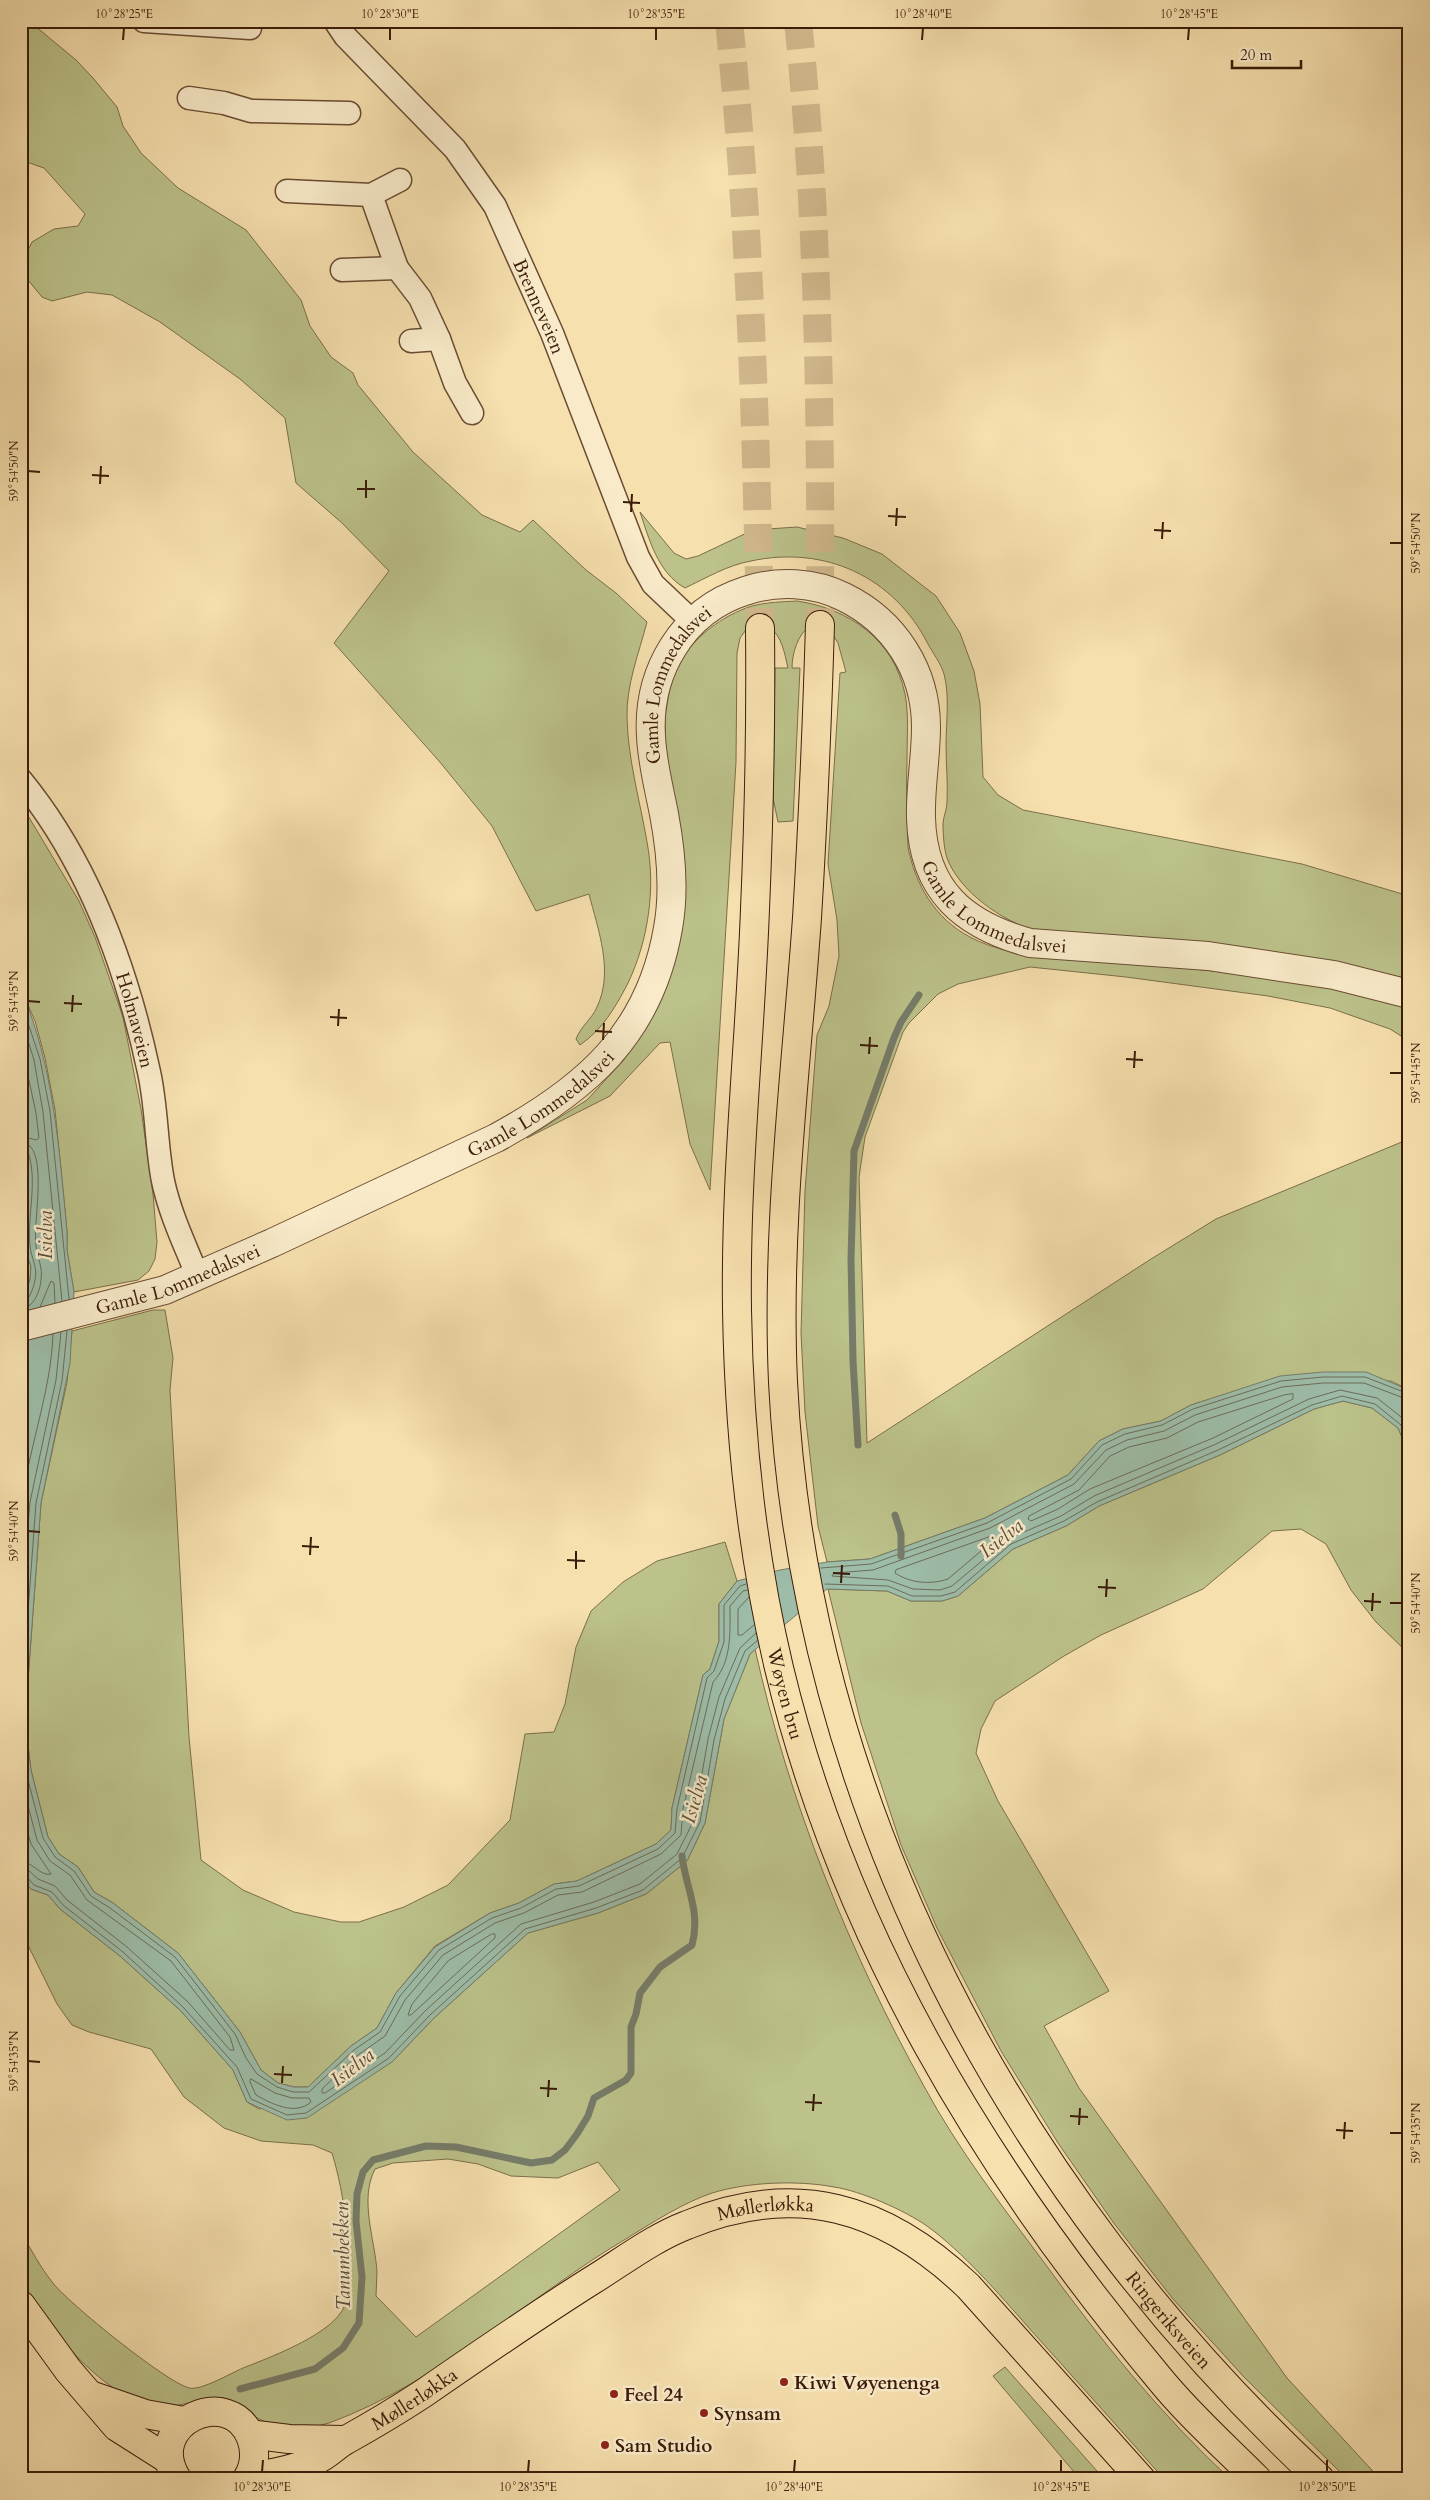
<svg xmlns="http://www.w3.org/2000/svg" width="1430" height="2500" font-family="Cardo,serif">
  <rect width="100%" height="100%" fill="#f6e0ae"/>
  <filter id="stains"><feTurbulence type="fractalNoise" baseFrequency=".004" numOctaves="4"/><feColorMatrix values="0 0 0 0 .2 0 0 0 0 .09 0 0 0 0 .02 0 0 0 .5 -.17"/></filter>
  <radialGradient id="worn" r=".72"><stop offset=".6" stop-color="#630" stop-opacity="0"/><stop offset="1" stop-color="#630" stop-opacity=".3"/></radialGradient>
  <!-- green -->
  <g fill="#bcc28a" stroke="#7c6e4a" fill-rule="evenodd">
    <path d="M 21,21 L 29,21 L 76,60 L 93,78 L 117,107 L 123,126 L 141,153 L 178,188 L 246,230 L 301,300 L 310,326 L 331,357 L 353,373 L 358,385 L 413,452 L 482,515 L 520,532 L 533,520 L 586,570 L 616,593 L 647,622 C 639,653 626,685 627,718 C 628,760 640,801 647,842 C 656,889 648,941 628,983 C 615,1008 603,1029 580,1045 L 576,1039 C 581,1026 592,1019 597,1007 C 614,971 598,930 589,894 L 536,911 L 492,826 L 439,761 L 334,643 L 389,571 L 342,523 L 296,483 L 285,418 L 240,379 L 160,322 L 112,295 L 87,292 L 52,301 L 42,297 L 28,280 L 23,260 L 32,242 L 54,229 L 78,226 L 85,214 L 44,168 L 21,160 Z"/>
    <path d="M 640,512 L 674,553 L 686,559 L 698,556 L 753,530 L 797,527 L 843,538 L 882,554 L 936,596 L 960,633 L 974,671 L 980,704 L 983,777 L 998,795 L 1023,810 L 1302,864 L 1409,896 L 1409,987 L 1035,930 C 1003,922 959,891 947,858 C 944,849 943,834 943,824 C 943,817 947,810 947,802 C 948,783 946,764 946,745 C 946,722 950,696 944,674 C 941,664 933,653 928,644 C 894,577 825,545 751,561 C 728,565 706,578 685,588 C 658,573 649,539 640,512 Z"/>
    <path d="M 797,601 C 850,609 894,640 905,694 C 909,715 907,738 907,759 C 906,788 907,818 908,847 C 915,884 935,919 970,937 C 1019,964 1106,960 1163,966 C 1214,971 1266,976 1317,984 C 1348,990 1379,1000 1409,1008 L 1409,1041 L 1390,1029 L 1330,1008 L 1268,996 L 1126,977 L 1030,967 L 958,984 L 938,994 L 909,1023 L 903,1032 L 865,1137 L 859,1177 L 867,1443 L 1151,1259 L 1216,1219 L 1409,1139 L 1409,1390 L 1391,1381 L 1231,1393 L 1191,1405 L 1161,1421 L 1123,1429 L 1099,1441 L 1068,1475 L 985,1518 L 870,1559 L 827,1562 L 818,1526 L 805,1412 L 801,1333 L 805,1191 L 817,1035 L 829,1006 L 839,956 L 837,920 L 828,864 L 840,673 L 846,672 L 838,643 L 830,630 L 810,626 C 798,634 792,653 792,668 L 800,668 L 793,821 L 778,822 L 773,798 L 775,668 L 788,668 C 785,656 782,634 769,628 C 763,626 754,627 748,627 L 740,638 L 737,653 L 736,762 L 710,1190 L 690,1144 L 670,1042 L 660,1043 L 610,1096 L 527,1138 L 587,1100 L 623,1061 L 649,1020 L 667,979 L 665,717 C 668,700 670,680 678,665 C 692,638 723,615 752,606 C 767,602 782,602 797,601 Z"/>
    <polygon points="21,804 79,901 95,937 123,1017 141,1109 153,1194 157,1242 155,1259 149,1271 138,1280 74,1292 67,1250 67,1231 55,1110 45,1058 35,1021 21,989"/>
    <polygon points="21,1140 27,1198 24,1248 31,1266 30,1280 21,1305"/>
    <polygon points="153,1310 165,1310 173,1358 170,1390 189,1737 201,1860 243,1890 294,1912 341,1922 359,1922 404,1907 448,1885 510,1820 525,1734 554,1732 565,1704 576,1647 591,1611 623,1582 657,1561 725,1542 737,1581 719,1604 719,1641 710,1669 703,1675 672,1808 671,1830 656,1844 577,1881 554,1884 519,1903 490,1913 435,1946 396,1993 377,2028 351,2046 308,2087 294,2087 278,2083 261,2070 240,2032 178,1953 113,1903 94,1892 78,1867 59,1854 48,1837 31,1770 25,1721 41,1503 67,1382 72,1331"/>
    <polygon points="1343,1401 1372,1408 1398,1428 1409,1453 1409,1654 1376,1622 1351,1590 1326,1544 1301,1529 1272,1531 1203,1589 1101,1635 1064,1656 995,1701 981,1729 976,1753 998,1801 1109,1991 1044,2026 1079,2088 1287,2378 1380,2479 1347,2479 1243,2376 1173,2299 1113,2222 1058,2143 1001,2051 937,1928 901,1845 861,1723 828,1589 887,1591 911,1601 942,1601 958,1596 1013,1549 1066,1526 1099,1506 1220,1455 1314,1409"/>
    <path d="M 755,1649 C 789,1802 849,1952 925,2088 C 958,2149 1002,2206 1043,2261 C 1099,2338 1160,2414 1230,2479 L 1164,2479 C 1119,2428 1074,2378 1029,2328 C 999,2294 963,2252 927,2226 C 904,2210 861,2191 834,2187 C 797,2180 748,2182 712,2193 C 683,2203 655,2221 629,2237 C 529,2296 439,2383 329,2423 C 312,2429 275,2428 259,2419 C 248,2414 240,2403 228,2399 C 209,2392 176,2412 150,2406 C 104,2395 43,2326 23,2283 C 17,2270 21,2248 21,2233 C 31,2249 40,2267 52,2282 C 68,2303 166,2382 189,2388 C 202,2391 234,2371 248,2366 C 274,2356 333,2333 344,2307 C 346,2303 345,2296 346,2291 C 351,2246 345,2196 332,2153 L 313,2145 L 261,2141 L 224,2128 L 184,2097 L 151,2049 L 89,2032 L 72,2025 L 57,2004 L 21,1931 L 21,1878 L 31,1889 L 48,1895 L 60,1909 L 120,1956 L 180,2010 L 233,2070 L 247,2102 L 259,2109 L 392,2062 L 434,2018 L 528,1933 L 598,1913 L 646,1894 L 687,1861 L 705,1823 L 724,1719 L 750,1654 ZM 448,2159 L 478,2164 L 511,2176 L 558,2178 L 598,2162 L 620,2190 L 416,2337 L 376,2296 C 376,2288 377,2280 377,2272 C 375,2239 359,2200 375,2169 L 393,2163 Z"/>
    <polygon points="1005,2367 1104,2479 1080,2479 1069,2466 993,2376"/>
  </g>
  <!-- water -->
  <path fill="#9dbda9" stroke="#767c69" d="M 21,989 C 54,1067 59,1148 67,1231 L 67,1250 L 74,1292 L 70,1363 L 41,1503 L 25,1721 L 31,1770 L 48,1837 L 59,1854 L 78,1867 L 94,1892 L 113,1903 L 178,1953 L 240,2032 L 261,2070 L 278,2083 L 294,2087 L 308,2087 L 351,2046 L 377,2028 L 396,1993 L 435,1947 L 490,1913 L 519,1903 L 554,1884 L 577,1881 L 656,1844 L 671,1830 L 672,1808 L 703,1675 L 710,1669 L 719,1641 L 719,1604 L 737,1581 L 780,1570 L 827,1562 L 870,1559 L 985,1518 L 1068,1475 L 1099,1441 L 1123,1429 L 1161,1421 L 1191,1405 L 1280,1376 L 1323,1372 L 1366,1372 L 1409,1390 L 1409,1453 L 1398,1428 L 1372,1408 L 1343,1401 L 1314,1409 L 1220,1455 L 1099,1506 L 1066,1526 L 1013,1549 L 958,1596 L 942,1601 L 911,1601 L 887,1591 L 827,1589 L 750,1654 L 724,1719 L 705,1823 L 687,1861 L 646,1894 L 598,1913 L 528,1933 L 434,2018 L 392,2062 L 307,2118 L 287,2120 L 247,2102 L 233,2070 L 180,2010 L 120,1956 L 60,1909 L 48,1895 L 31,1889 L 21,1878 L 21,1305 L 30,1280 L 31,1266 L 24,1248 L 27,1198 L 21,1140 Z"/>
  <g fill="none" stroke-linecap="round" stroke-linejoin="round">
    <!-- shore -->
    <g stroke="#6c6c59" stroke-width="1">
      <polyline points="21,1002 40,1059 50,1111 69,1299"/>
      <polyline points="21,1018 34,1060 43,1112 62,1301"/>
      <polyline points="21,1043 36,1113 39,1138 36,1140 21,1136"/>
      <path d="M 21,1143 L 30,1146 C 46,1163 33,1223 36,1246 C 37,1258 43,1266 41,1280 C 40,1291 34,1308 21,1309"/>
      <path d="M 21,1150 L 28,1152 C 38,1182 27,1215 30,1246 C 31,1258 38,1267 35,1280 C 34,1287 31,1293 28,1299 L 21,1303"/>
      <polyline points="40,1307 51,1281 54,1283 55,1303"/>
      <polygon points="1293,1394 1293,1399 1213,1438 1090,1489 1058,1509 1031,1521 1028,1519 1029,1516 1079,1490 1110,1456 1129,1447 1167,1438 1198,1422 1284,1395"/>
      <polyline points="1409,1400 1364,1383 1323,1383 1282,1387 1195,1415 1164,1431 1127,1440 1106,1450 1074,1484 990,1528 873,1570 834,1573 832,1576 888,1580 913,1589 940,1590 952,1586 1008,1539 1061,1516 1094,1496 1216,1444 1309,1399 1340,1390 1377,1398 1405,1420 1409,1426"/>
      <path d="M 21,1514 C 26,1453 51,1395 53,1334"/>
      <path d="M 992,1536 L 995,1537 L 994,1540 L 948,1579 C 930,1585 910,1583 895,1573 L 896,1570 Z"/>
      <polyline points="821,1568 871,1564 987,1523 1071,1479 1102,1445 1125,1434 1162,1425 1193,1409 1281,1381 1323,1377 1365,1377 1409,1394"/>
      <polyline points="825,1584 888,1586 912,1596 941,1596 955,1592 1011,1544 1064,1521 1097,1502 1218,1450 1312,1405 1342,1396 1375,1404 1401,1425 1409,1441"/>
      <path d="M 748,1590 L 743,1591 L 730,1606 C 730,1633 732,1662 713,1682 L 683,1809 L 681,1835 L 661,1854 L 582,1892 L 558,1895 L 524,1913 L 495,1923 L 443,1955 L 405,2000 L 385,2036 L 358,2055 L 322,2089 L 322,2093 L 325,2093 L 385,2053 L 426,2010 L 521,1924 L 594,1902 L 640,1884 L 677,1854 L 694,1820 L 708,1739 L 719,1697 L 740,1648 L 756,1633"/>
      <polyline points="749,1597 738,1609 738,1635 742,1635 754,1625"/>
      <polyline points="21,1606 30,1502 56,1380 61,1332"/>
      <polyline points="21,1706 36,1503 62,1381 67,1331"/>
      <polyline points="21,1728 26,1772 43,1838 55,1857 74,1871 91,1896 110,1908 175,1957 235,2034 246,2058 257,2074 277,2087 293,2092 309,2092 354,2050 380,2032 400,1996 439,1950 492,1918 521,1908 556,1889 579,1886 658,1849 675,1833 677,1809 707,1678 714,1671 724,1642 724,1605 740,1586 746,1584"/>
      <polyline points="21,1779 37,1840 50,1861 70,1875 87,1900 171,1961 230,2037 234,2050 230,2050 188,2002 127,1947 67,1900 55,1886 38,1879 28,1870 21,1869"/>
      <path d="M 21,1809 L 31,1844 L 51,1874 C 41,1877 33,1862 21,1861"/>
      <polyline points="21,1875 26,1876 34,1885 52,1892 63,1905 123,1952 183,2007 237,2067 251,2099 287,2115 306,2113 389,2058 430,2015 525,1929 596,1908 643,1890 682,1858 700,1822 714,1740 725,1699 745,1651 758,1640"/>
      <polygon points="492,1934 495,1934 495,1938 411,2015 408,2015 412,2004 448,1961"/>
      <path d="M 251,2079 L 275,2093 L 292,2098 L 309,2098 L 311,2102 C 295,2116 272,2104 256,2095 L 250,2082 Z"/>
    </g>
    <!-- stream -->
    <g stroke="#767c69" stroke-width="7">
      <polyline points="858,1445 853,1361 851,1259 854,1151 894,1038 901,1022 919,995"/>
      <polyline points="895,1515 901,1534 901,1556"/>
      <path d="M 240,2389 L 315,2369 L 343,2348 L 359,2323 L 362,2277 L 356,2221 L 357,2194 L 363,2172 L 373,2160 L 426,2146 L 456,2147 L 531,2163 L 552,2160 L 565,2150 L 577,2134 L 588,2116 L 594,2098 L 626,2080 L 631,2073 L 631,2027 L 636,2014 L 640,1993 L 660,1967 L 692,1945 C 701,1911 686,1889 682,1856"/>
    </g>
    <!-- motorway-tunnel -->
    <g stroke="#d1b98d" stroke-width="28" stroke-dasharray="28 14" stroke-linecap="butt">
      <path d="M 729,21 C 750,223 756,425 760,628"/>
      <path d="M 798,21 C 819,222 821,423 820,625"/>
    </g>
    <!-- minor casing -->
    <g stroke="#6a4c32" stroke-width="25">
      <g id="minor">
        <polyline points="144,21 250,28"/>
        <path id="s1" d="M 335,21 L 345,36 L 455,149 L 495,206 L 552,333 L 638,557 L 653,584 L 692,621"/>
        <polyline points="189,98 224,103 251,111 349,113"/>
        <polyline points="400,180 371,195 397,268 420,298 439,339 455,383 472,413"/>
        <polyline points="287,191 371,195"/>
        <polyline points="342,270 397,268"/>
        <polyline points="411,341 439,339"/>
        <path id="s2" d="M 21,780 C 89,863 127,969 149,1072 C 157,1108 156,1145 163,1181 C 170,1214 185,1245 198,1277"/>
      </g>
    </g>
    <!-- tertiary casing -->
    <g stroke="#6a4c32" stroke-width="30">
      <g id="tertiary">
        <path id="s3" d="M 21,1327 L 165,1290 L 272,1243 L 496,1138 C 586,1089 650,1034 668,928 C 675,890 671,851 664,814 C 659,788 652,762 651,736 C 647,673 682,611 745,591 C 777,580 814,582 844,597 C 895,622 926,671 926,727 C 926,758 920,788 921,818 C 923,891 964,925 1030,943 L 1208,956 L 1334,975 L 1409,994"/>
      </g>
    </g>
    <!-- primary casing -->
    <g stroke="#3b1b09" stroke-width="30">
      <g id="primary">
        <polyline points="21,2305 68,2370 117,2427 169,2460"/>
        <polyline points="93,2396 145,2414 184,2421"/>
        <polyline points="250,2434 289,2439 345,2440"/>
        <path id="s4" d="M 248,2477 C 271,2474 295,2469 316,2460 C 327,2456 336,2445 346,2440 C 373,2425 398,2410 424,2393 C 479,2355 534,2317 591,2281 C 622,2262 653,2238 687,2225 C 796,2180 885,2207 968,2286 L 1141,2479"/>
        <path d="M 177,2479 C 142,2423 230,2383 251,2438 C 256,2452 255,2466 247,2479"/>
      </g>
    </g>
    <!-- motorway casing -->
    <g stroke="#3b1b09" stroke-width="30">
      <g id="motorway">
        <path id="s5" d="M 820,625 C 817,723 813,821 807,918 C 796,1073 776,1226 783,1382 C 804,1806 1013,2193 1320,2479"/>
        <path id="s6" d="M 760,628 C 761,722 759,816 755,909 C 750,1043 735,1176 737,1310 C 739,1431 751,1550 779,1668 C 843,1935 984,2169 1159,2378 C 1188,2414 1224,2446 1257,2479"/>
      </g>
    </g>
    <!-- minor -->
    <use href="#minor" stroke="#f9ebca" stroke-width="22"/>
    <!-- tertiary -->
    <use href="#tertiary" stroke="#f9ebca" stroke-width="28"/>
    <!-- primary -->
    <use href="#primary" stroke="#f6e0ae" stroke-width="28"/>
    <!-- motorway -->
    <use href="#motorway" stroke="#f6e0ae" stroke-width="28"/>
  </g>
  <!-- ticks -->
  <path fill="none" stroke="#3b1b09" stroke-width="2" d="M 123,40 L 124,28M 390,40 L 390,28M 656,40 L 656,28M 922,40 L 923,28M 1188,40 L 1189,28M 28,471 L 40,472M 92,475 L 109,476M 100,484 L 101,466M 357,489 L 375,489M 366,498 L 366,480M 623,502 L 640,503M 631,512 L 632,494M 888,516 L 906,517M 896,526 L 897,508M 1154,530 L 1171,531M 1162,539 L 1163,522M 1390,543 L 1402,543M 28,1001 L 40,1002M 64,1003 L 82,1004M 72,1012 L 73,995M 330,1017 L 347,1018M 338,1026 L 339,1009M 595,1031 L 612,1032M 603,1040 L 604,1023M 860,1045 L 878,1046M 869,1054 L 870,1037M 1126,1059 L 1143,1060M 1134,1068 L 1135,1051M 1390,1073 L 1402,1073M 28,1531 L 40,1532M 302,1546 L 319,1547M 310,1555 L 311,1537M 567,1560 L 585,1561M 576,1569 L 576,1551M 833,1573 L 850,1574M 841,1583 L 842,1565M 1098,1587 L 1116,1588M 1106,1597 L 1107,1579M 1364,1601 L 1381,1602M 1390,1603 L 1402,1603M 1372,1611 L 1373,1593M 28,2061 L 40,2062M 274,2074 L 292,2075M 282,2083 L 283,2066M 540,2088 L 557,2089M 548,2097 L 549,2080M 805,2102 L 822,2103M 813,2111 L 814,2094M 1070,2116 L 1088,2117M 1079,2125 L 1080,2108M 1336,2130 L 1353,2131M 1390,2133 L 1402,2133M 1344,2139 L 1345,2122M 262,2472 L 263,2460M 528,2472 L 529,2460M 794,2472 L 795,2460M 1061,2472 L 1061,2460M 1327,2472 L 1327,2460"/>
  <!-- markers -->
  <g fill="#8f2418" stroke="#f9ebca" stroke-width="2">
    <circle cx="784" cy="2382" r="5"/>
    <circle cx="614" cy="2394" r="5"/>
    <circle cx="704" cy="2413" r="5"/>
    <circle cx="605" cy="2445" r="5"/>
  </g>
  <g text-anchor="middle" stroke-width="5" stroke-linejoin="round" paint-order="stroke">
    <!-- street labels -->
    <g font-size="19" fill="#3b1b09" stroke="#f9ebca">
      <text dy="7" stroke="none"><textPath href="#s1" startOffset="355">Brenneveien</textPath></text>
      <text dy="7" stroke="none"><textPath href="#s3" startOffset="1048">Gamle Lommedalsvei</textPath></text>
      <text dy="7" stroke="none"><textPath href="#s3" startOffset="1661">Gamle Lommedalsvei</textPath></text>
      <text dy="7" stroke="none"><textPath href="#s2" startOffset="268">Holmaveien</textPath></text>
      <text dy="7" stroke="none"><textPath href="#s3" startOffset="569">Gamle Lommedalsvei</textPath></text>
      <text dy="7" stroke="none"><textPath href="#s3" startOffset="164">Gamle Lommedalsvei</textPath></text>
      <text dy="7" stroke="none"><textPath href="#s6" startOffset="1070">Wøyen bru</textPath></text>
      <text dy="7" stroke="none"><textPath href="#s4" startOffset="591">Møllerløkka</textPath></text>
      <text dy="7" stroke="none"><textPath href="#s5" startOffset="1791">Ringeriksveien</textPath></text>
      <text dy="7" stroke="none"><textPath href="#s4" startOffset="186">Møllerløkka</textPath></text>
    </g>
    <!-- poi labels -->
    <g font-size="19" font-weight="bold" fill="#3b1b09" stroke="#f9ebca" text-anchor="start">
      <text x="794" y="2389">Kiwi Vøyenenga</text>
      <text x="624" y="2401">Feel 24</text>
      <text x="714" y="2420">Synsam</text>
      <text x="615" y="2452">Sam Studio</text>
    </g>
    <!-- water labels -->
    <g font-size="20" font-style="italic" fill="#584c39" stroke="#f9ebca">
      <text transform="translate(45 1235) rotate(-90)" y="7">Isielva</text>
      <text transform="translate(1001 1538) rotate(-39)" y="7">Isielva</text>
      <text transform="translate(694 1799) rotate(-74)" y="7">Isielva</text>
      <text transform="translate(352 2067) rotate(-38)" y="7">Isielva</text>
      <text transform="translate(342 2256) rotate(-91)" y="7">Tanumbekken</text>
    </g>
  </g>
  <!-- margin -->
  <rect width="1430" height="2500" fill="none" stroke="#f6e0ae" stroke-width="55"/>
  <!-- scale -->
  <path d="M1232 60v8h69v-8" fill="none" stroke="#3b1b09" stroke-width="2.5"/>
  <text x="1240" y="60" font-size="15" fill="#3b1b09" stroke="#f9ebca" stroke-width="4" paint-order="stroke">20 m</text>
  <rect x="28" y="28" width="1374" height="2444" fill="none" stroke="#3b1b09" stroke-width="2"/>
  <g font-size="12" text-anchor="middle" fill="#3b1b09">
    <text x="124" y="18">10°28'25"E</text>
    <text x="390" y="18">10°28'30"E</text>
    <text x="656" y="18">10°28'35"E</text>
    <text x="923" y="18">10°28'40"E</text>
    <text x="1189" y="18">10°28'45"E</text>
    <text transform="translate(14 471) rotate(-90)" y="4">59°54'50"N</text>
    <text transform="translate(1416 543) rotate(-90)" y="4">59°54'50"N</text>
    <text transform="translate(14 1001) rotate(-90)" y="4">59°54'45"N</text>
    <text transform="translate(1416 1073) rotate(-90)" y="4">59°54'45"N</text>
    <text transform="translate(14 1531) rotate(-90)" y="4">59°54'40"N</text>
    <text transform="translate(1416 1603) rotate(-90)" y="4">59°54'40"N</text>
    <text transform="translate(14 2061) rotate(-90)" y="4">59°54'35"N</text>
    <text transform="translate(1416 2133) rotate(-90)" y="4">59°54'35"N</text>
    <text x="262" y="2491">10°28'30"E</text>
    <text x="528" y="2491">10°28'35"E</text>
    <text x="794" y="2491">10°28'40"E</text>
    <text x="1061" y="2491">10°28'45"E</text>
    <text x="1327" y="2491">10°28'50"E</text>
  </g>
  <rect width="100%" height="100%" filter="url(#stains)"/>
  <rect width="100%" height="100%" fill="url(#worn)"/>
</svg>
